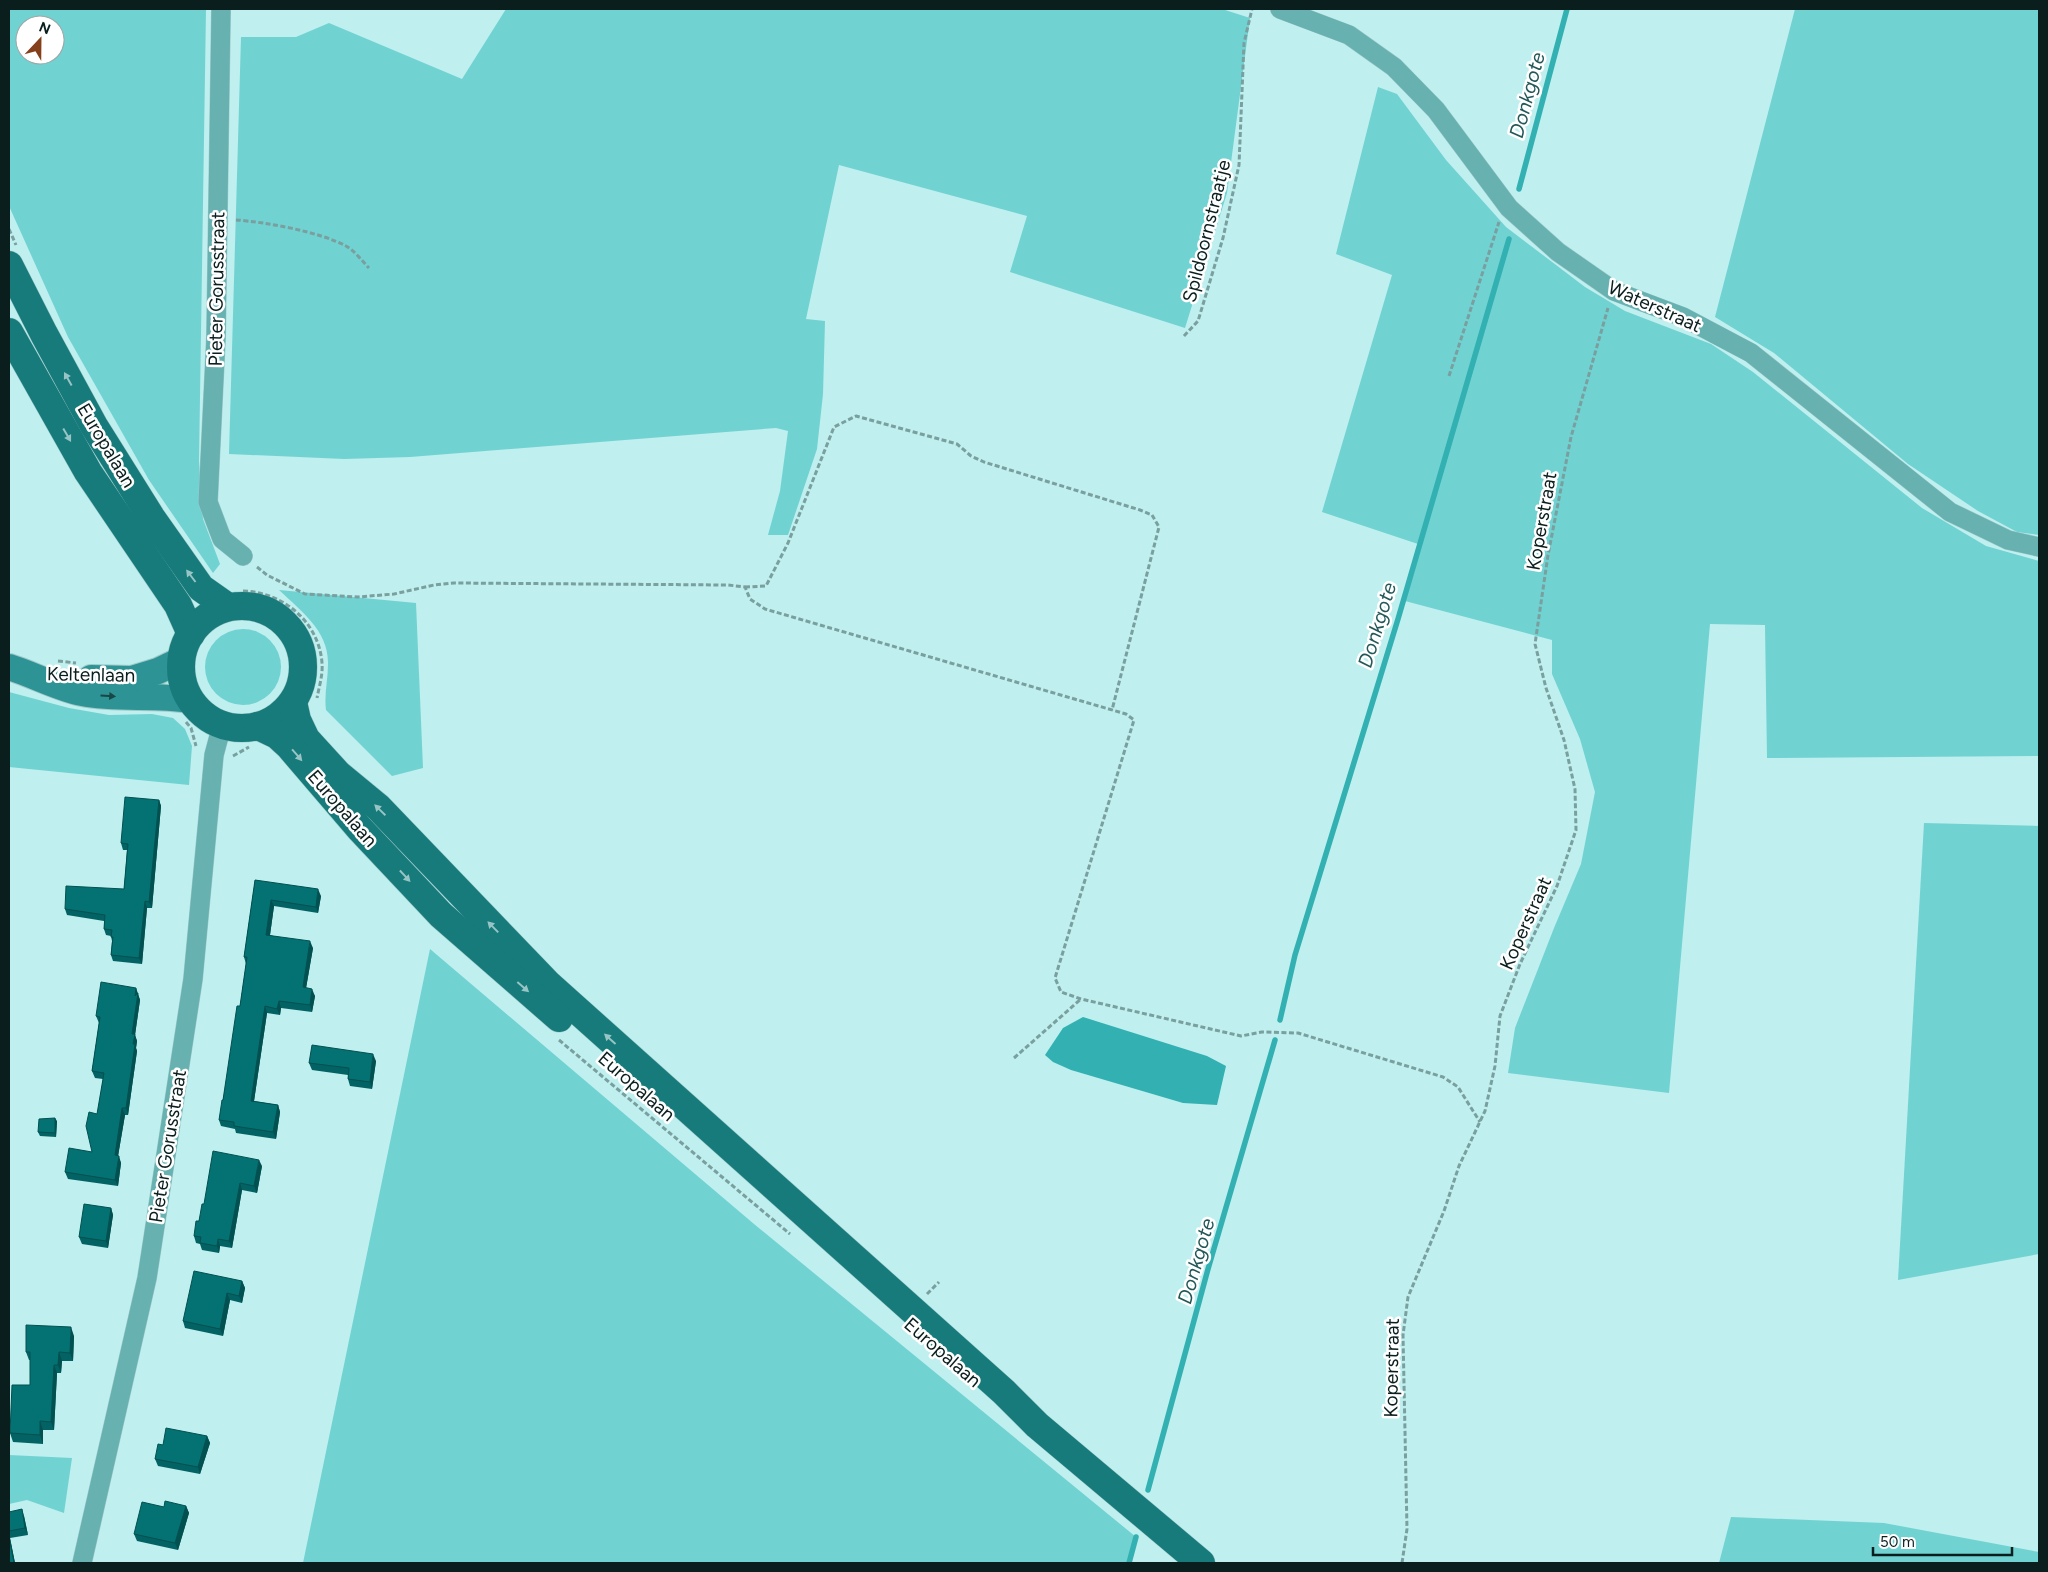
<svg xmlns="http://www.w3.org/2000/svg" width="2048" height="1572" font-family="Figtree,sans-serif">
  <rect width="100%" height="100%" fill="#bfefef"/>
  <!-- green -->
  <g fill="#71d2d2" fill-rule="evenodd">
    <path d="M 9,9 L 206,9 L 199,462 L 203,519 L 220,564 L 213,573 L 149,480 L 68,337 L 9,206 ZM 25,25 L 55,25 L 55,55 L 25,55 Z"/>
    <polygon points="506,9 1222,9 1250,18 1227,193 1185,328 1010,272 1027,216 839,165 806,319 825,321 823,394 817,449 788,535 768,535 780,491 788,431 776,428 410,457 344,459 229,454 241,37 296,37 329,23 462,79"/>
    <polygon points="1795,9 2039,9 2039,535 2017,532 1978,511 1908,464 1774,353 1715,317"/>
    <polygon points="1378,87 1397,94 1446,160 1506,227 1585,287 1625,311 1711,344 1753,372 1922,508 1986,546 2039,561 2039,756 1767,758 1765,625 1710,624 1669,1093 1508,1073 1515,1028 1554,928 1581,864 1595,792 1580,739 1552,674 1552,640 1405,601 1421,545 1322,512 1392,275 1336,254"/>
    <path d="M 279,590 L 416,603 L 423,768 L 392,776 L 326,710 C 324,694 328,680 328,664 C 329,631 301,611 279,590 Z"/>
    <circle cx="243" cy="667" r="38"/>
    <polygon points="9,692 69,708 109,715 152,714 173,718 185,729 192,746 189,785 9,767"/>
    <polygon points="1924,823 2039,826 2039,1254 1898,1280"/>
    <polygon points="430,949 754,1224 1136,1537 1129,1563 303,1563"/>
    <polygon points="9,1455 72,1458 64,1513 27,1500 9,1504"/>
    <polygon points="1731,1517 1884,1523 2039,1552 2039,1563 1719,1563"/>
  </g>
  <!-- water -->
  <polygon fill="#33b1b2" points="1083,1017 1207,1056 1226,1066 1217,1105 1183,1103 1071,1070 1053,1062 1045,1055 1063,1028"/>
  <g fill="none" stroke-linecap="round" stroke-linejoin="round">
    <!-- stream -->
    <g stroke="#33b1b2" stroke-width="5.5">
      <polyline points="1519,189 1567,9"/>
      <polyline points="1280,1020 1295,955 1398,619 1509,239"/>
      <polyline points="1148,1490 1208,1269 1275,1040"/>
      <polyline points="1129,1563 1136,1537"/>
    </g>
    <!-- minor casing -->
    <g stroke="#9fc9c9" stroke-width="20">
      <g id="minor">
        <polyline points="221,9 216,337 208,502 222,539 243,556"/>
        <polyline points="1280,9 1349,35 1394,67 1436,110 1509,208 1558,252 1614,291 1683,317 1751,353 1950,512 2008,540 2039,547"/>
        <polyline points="82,1563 147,1278 193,979 214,755 222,725"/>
      </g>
    </g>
    <!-- secondary casing -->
    <g stroke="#9fc9c9" stroke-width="28">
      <g id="secondary">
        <path d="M 9,667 C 32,674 60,689 82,693 C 118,700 154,694 190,700"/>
        <polyline points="91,678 132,679 158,671 181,660"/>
      </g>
    </g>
    <!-- primary casing -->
    <g stroke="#9fc9c9" stroke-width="29">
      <g id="primary">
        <polyline points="9,265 44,334 94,426 151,517 201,588 228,607"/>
        <polyline points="9,332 88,472 178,605 191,634"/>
        <circle cx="242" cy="667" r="61"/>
        <polyline points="293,702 297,720 306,739 338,774 378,807 548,984 1004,1392 1037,1425 1201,1563"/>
        <polyline points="258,726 277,735 289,746 360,829 441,915 559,1018"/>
      </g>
    </g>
    <!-- path -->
    <g stroke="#7a9f9f" stroke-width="3" stroke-dasharray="5 2.5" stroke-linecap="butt">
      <path d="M 236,220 C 266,222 320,232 346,246 C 355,251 362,261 369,268"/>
      <polyline points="9,229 16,245"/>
      <polyline points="1184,336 1198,321 1223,238 1239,165 1244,43 1252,9"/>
      <polyline points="1449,376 1499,222"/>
      <polyline points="257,567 267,575 305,594 358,597 394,594 434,585 454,583 728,585 745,587 750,599 765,609 1126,714 1134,720 1055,978 1061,992 1081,999 1241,1036 1262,1032 1298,1033 1443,1077 1458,1087 1480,1122"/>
      <polyline points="745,587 766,586 788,543 834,427 856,416 957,444 971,456 984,462 1140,510 1152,515 1159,527 1112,710"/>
      <path d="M 243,591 C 283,592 319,622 322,663 C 323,675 319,687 317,698"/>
      <polyline points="58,661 76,663"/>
      <polyline points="186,722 191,728 196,746"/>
      <polyline points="233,756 249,747"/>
      <polyline points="559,1040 790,1234"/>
      <polyline points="1014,1058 1081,999"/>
      <polyline points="927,1294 939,1282"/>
      <polyline points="1402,1563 1407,1529 1403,1335 1408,1297 1444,1211 1459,1166 1485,1111 1495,1066 1500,1016 1520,964 1557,886 1576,830 1575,789 1564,740 1546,688 1535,644 1548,555 1571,437 1608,308"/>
    </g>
    <!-- minor -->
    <use href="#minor" stroke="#67b1b1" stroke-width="19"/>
    <!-- secondary -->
    <use href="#secondary" stroke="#2e9394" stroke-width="26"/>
    <!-- primary -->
    <use href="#primary" stroke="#187b7b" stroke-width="28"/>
  </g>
  <!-- wall -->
  <g fill="#036263">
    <polygon points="159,800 161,806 152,908 147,908 142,964 113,961 111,955 112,941 111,936 106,935 104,929 104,921 67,915 65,909 124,889 127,850 123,850 121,843"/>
    <polygon points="255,880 321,896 318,913 274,906 270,935 313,948 306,988 315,996 312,1012 281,1008 280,1015 267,1013 254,1101 278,1105 280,1112 276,1139 236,1133 235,1129 221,1126 219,1120 223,1100 240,1006 246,964 244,957"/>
    <polygon points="136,988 140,1000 135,1035 137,1041 136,1048 137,1051 128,1115 125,1115 118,1156 121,1163 118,1186 68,1179 65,1172 92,1152 103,1079 95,1078 92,1071 99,1023 96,1016"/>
    <polygon points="376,1061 372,1089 350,1086 348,1079 348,1075 312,1070 309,1063"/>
    <polygon points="57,1121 56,1137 40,1136 38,1132"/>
    <polygon points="262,1166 257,1193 242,1190 232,1248 220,1246 219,1253 202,1250 200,1244 196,1243 194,1236 199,1221 204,1204"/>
    <polygon points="111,1208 113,1215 108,1248 82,1244 79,1237"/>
    <polygon points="242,1281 245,1288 242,1303 230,1300 223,1336 185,1328 183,1321"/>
    <polygon points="74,1336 73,1361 62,1361 61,1373 57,1373 54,1430 43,1430 43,1444 13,1442 10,1433 30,1385 30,1360 29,1360 26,1352"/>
    <polygon points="207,1436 210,1443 200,1474 158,1466 155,1459 163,1445"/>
    <polygon points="186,1506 189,1513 178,1550 137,1541 134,1534 164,1507"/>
    <polygon points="9,1512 24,1516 28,1535 10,1538 15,1563 9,1563"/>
  </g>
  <!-- shaded-wall -->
  <g fill="#035050">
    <polygon points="159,800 161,806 152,908 149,902"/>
    <polygon points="318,889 321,896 318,913 316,907"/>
    <polygon points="271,900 274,906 269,942 266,935"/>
    <polygon points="145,901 147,908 142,964 139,958"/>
    <polygon points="310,941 313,948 305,994 303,987"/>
    <polygon points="136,988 140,1000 135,1035 137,1041 136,1048 137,1051 128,1115 126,1108"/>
    <polygon points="312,989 315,996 312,1012 310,1005"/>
    <polygon points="279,1001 281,1008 280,1015 277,1009"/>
    <polygon points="265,1006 267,1013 253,1108 251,1101"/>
    <polygon points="373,1054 376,1061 372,1089 370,1082"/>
    <polygon points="278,1105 280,1112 276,1139 273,1132"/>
    <polygon points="122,1108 125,1115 117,1162 115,1155"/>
    <polygon points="55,1118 57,1121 56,1137 55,1133"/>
    <polygon points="119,1156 121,1163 118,1186 115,1180"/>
    <polygon points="259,1160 262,1166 257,1193 254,1186"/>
    <polygon points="240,1183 242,1190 232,1248 229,1241"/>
    <polygon points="111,1208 113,1215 108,1248 106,1241"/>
    <polygon points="218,1239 220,1246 219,1253 217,1246"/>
    <polygon points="242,1281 245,1288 242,1303 239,1296"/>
    <polygon points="227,1293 230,1300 223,1336 220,1329"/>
    <polygon points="71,1327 74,1336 73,1361 70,1353"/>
    <polygon points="59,1352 62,1361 61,1373 58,1365"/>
    <polygon points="54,1365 57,1373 54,1430 51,1422"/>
    <polygon points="40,1421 43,1430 43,1444 40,1435"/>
    <polygon points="207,1436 210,1443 200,1474 198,1467"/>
    <polygon points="186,1506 189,1513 178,1550 175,1543"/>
    <polygon points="22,1509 24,1516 28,1535 25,1528"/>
    <polygon points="9,1535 10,1538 15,1563 14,1563"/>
  </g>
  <!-- building -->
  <g fill="#047273" stroke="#035050">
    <polygon points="125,797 159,800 149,902 145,901 139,958 111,955 113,937 111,937 112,930 104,929 105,915 65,909 66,886 124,889 128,844 121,843"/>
    <polygon points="255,880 318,889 316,907 271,900 266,935 310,941 303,987 312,989 310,1005 279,1001 277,1009 265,1006 251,1101 278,1105 273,1132 234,1126 234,1122 219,1120 222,1100 223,1100 237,1006 240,1006 247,957 244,957"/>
    <polygon points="101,982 136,988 135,996 138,993 132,1034 135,1034 133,1044 135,1044 126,1108 122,1108 115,1155 119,1156 115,1180 65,1172 69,1148 92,1152 86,1126 89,1112 97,1114 104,1073 92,1071 100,1017 96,1016"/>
    <polygon points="312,1045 373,1054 370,1082 348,1079 349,1068 309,1063"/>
    <polygon points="55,1118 55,1133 38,1132 39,1119"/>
    <polygon points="213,1151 259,1160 254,1186 240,1183 229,1241 218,1239 217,1246 200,1243 201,1237 194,1236 196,1221 199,1221 202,1204 204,1204"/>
    <polygon points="84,1204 111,1208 106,1241 79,1237"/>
    <polygon points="194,1271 242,1281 239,1296 227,1293 220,1329 183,1321"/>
    <polygon points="26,1325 71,1327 70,1353 59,1352 58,1365 54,1365 51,1422 40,1421 40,1435 10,1433 12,1385 30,1385 30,1352 26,1352"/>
    <polygon points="166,1428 207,1436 198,1467 155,1459 158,1444 163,1445"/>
    <polygon points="165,1501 186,1506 175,1543 134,1534 142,1502 164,1507"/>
    <polygon points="22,1509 25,1528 9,1531 9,1512"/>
    <polygon points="9,1537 14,1563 9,1563"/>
  </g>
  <!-- one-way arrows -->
  <defs><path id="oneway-solid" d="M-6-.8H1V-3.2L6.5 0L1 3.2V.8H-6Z" transform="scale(1.25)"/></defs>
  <g fill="#97c4c4">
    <use href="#oneway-solid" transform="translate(68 379) rotate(-119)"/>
    <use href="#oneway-solid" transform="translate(67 435) rotate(60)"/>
    <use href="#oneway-solid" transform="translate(191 576) rotate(-127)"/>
    <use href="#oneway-solid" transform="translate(297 755) rotate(49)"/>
    <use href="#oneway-solid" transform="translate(380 810) rotate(-136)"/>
    <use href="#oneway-solid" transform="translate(405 876) rotate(47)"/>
    <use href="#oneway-solid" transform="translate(493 927) rotate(-134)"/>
    <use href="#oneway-solid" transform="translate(523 987) rotate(41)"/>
    <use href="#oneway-solid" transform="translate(610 1039) rotate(-138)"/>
  </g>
  <use fill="#174747" href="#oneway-solid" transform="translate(108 696) rotate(4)"/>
  <g text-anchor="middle" stroke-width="5" stroke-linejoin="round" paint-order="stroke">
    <!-- street labels -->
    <g font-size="19" fill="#0b1e1e" stroke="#fff">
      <text transform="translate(1206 231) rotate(-76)" y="7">Spildoornstraatje</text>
      <text transform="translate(216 289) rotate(-89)" y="7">Pieter Gorusstraat</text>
      <text transform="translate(1655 306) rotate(24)" y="7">Waterstraat</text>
      <text transform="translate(107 445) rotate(59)" y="7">Europalaan</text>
      <text transform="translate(1541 521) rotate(-80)" y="7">Koperstraat</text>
      <text transform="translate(91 674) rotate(1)" y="7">Keltenlaan</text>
      <text transform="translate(343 808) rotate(49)" y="7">Europalaan</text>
      <text transform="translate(1525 923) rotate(-66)" y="7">Koperstraat</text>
      <text transform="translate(637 1086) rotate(41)" y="7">Europalaan</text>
      <text transform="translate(167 1146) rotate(-81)" y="7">Pieter Gorusstraat</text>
      <text transform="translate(943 1352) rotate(41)" y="7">Europalaan</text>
      <text transform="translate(1391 1368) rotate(-89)" y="7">Koperstraat</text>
    </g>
    <!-- water labels -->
    <g font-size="20" font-style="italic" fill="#245858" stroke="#fff">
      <text transform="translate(1527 95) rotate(-75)" y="7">Donkgote</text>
      <text transform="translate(1377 625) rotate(-73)" y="7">Donkgote</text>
      <text transform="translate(1196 1261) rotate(-74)" y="7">Donkgote</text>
    </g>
  </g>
  <!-- border -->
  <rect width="2048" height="1572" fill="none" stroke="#0b1e1e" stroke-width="20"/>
  <!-- north arrow -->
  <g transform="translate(40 40) rotate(22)"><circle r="24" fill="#ffffff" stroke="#9da5a5"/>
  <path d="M0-4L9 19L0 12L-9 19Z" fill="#853f1a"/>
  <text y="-8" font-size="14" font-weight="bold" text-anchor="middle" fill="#0b1e1e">N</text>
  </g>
  <!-- scale -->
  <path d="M1873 1547v8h139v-8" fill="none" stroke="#0b1e1e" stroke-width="2.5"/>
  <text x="1880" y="1547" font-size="15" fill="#0b1e1e" stroke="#ffffff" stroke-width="4" paint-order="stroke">50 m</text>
</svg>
